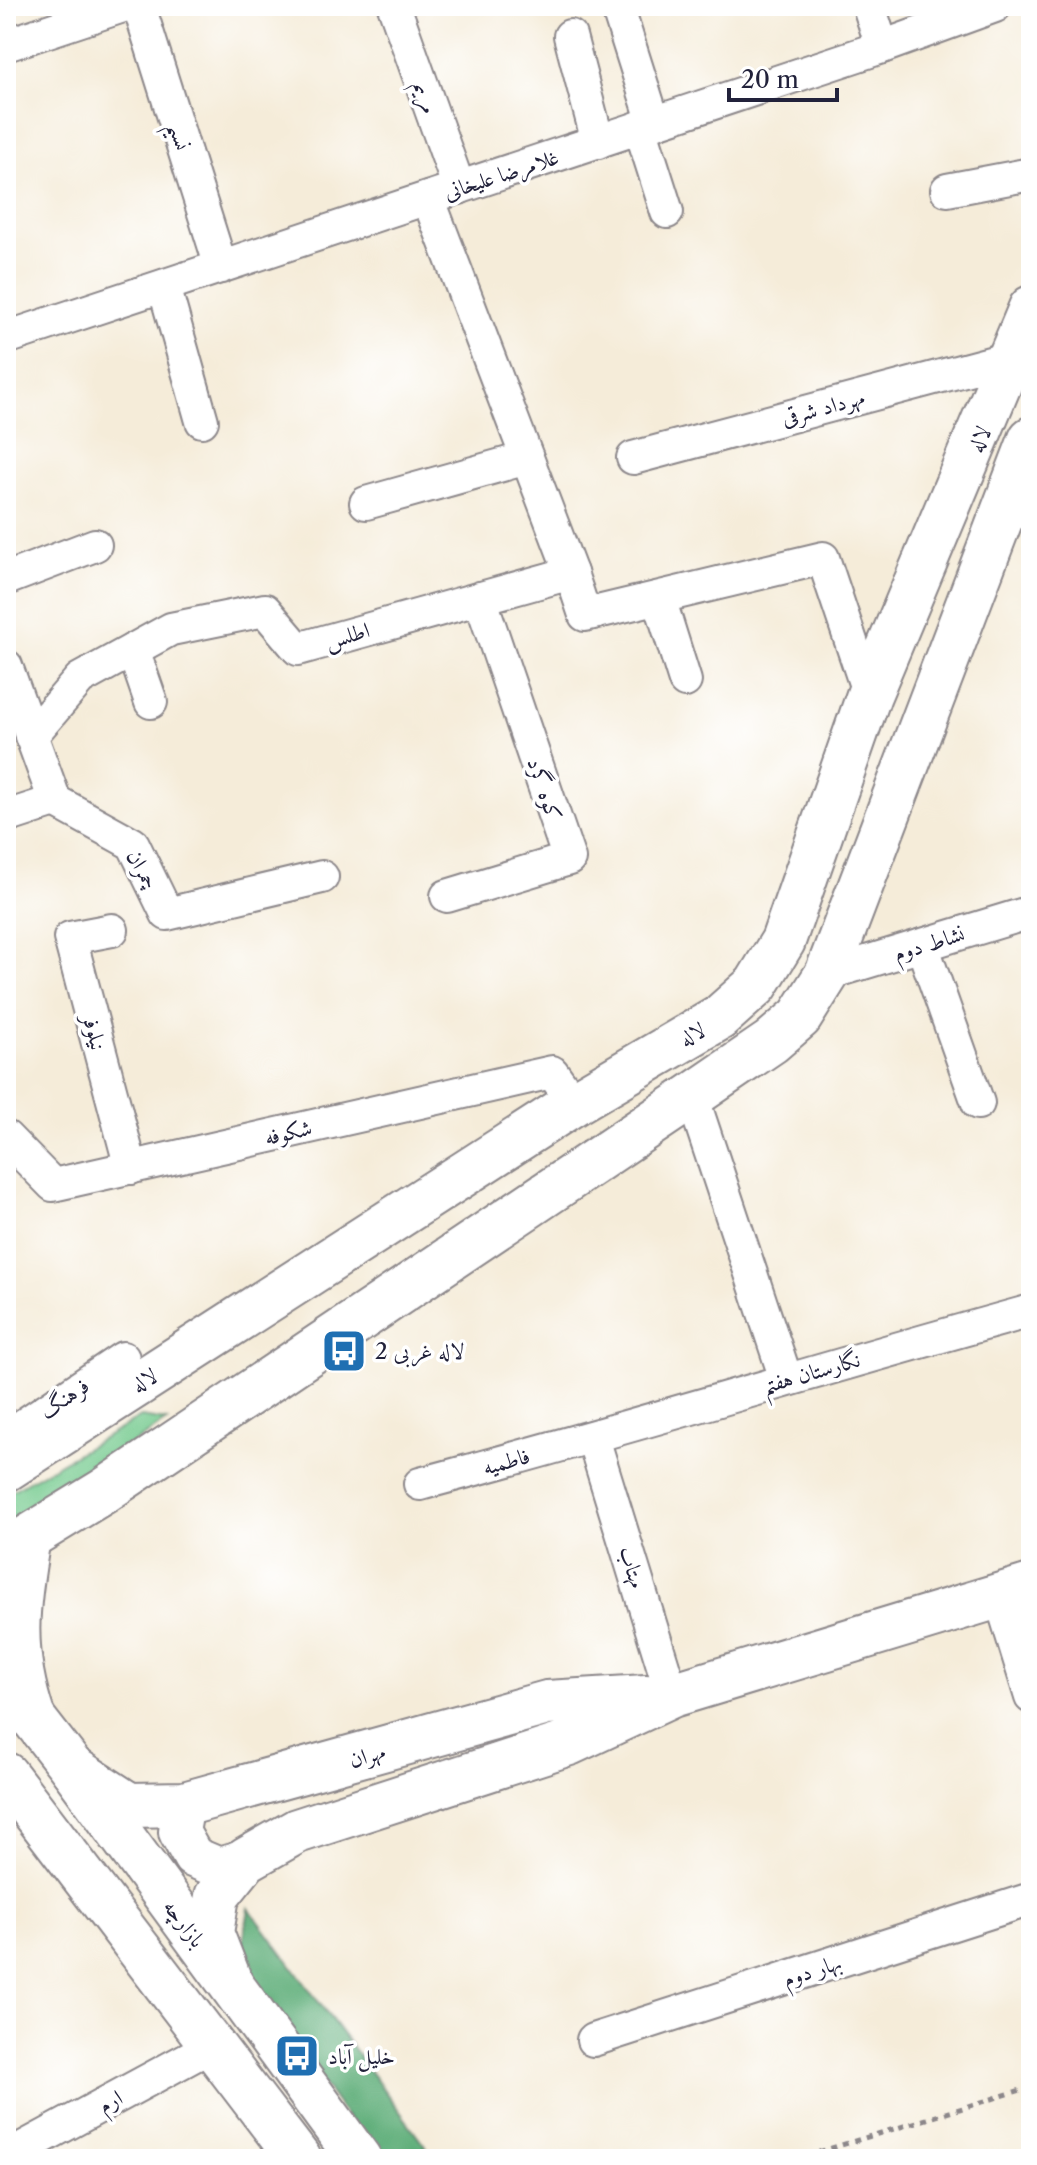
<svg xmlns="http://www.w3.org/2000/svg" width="1037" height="2165" font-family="'Libre Caslon Text',Amiri,serif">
  <rect width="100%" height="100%" fill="#fff"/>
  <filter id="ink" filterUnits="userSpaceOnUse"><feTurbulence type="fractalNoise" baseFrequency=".0125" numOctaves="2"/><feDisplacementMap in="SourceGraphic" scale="16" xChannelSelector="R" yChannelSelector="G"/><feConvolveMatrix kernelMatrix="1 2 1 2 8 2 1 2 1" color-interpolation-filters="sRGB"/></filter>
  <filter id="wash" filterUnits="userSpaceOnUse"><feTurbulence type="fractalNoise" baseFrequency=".006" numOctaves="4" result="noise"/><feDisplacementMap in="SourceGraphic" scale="32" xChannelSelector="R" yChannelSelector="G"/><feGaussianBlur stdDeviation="1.8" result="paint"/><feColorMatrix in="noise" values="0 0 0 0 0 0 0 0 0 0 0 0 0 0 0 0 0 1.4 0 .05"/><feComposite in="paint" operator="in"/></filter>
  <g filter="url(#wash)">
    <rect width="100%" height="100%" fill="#f5ecd9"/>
    <!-- green -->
    <polygon fill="#74ca8e" stroke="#4b7664" stroke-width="2" points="141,1417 167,1421 6,1528 6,1494"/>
    <!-- forest -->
    <polygon fill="#5fae79" stroke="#40685a" stroke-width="2" points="249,1908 435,2159 377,2159 239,1968"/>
  </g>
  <g filter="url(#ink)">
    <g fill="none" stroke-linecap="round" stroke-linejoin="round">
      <!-- minor casing -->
      <g stroke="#8c878a" stroke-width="36">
        <g id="minor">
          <polyline points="139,6 221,267"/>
          <polyline points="394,6 459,188"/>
          <polyline points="617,6 654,123"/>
          <polyline points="869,6 882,47"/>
          <polyline points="570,36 598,142"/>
          <polyline points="6,45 123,6"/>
          <polyline points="640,127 667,212"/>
          <polyline points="947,190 1031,174"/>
          <polyline points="428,198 571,573"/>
          <polyline points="164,286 202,421"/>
          <polyline points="6,338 882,47 995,6"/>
          <polyline points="633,458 1013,357"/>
          <polyline points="366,503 527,458"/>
          <polyline points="6,579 95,545"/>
          <polyline points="659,598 685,681"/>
          <polyline points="133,650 151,702"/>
          <polyline points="6,666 55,801 133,844 167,914 322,877"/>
          <polyline points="31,736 80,679 171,629 265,610 298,649 571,573 585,615 823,558 869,695"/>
          <polyline points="6,817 55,801"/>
          <polyline points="447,896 569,859 480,598"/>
          <polyline points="112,930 70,938 131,1168"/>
          <polyline points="922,945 978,1103"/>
          <polyline points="827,974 1031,912"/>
          <polyline points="692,1096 786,1379"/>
          <polyline points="6,1137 53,1185 552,1072 574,1103"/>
          <polyline points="6,1437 123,1358"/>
          <polyline points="593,1438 672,1695"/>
          <path d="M 420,1484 C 624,1430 827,1367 1031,1311"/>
          <polyline points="1000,1596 1031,1697"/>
          <polyline points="593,2040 1031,1899"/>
          <polyline points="6,2157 213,2045"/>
        </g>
      </g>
      <!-- tertiary casing -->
      <g stroke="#8c878a" stroke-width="44">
        <polyline id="tertiary" points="184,1804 179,1832 193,1857 219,1868 246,1860"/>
      </g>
      <!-- secondary casing -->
      <g stroke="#8c878a" stroke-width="48">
        <g id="secondary">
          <polyline points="6,1469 574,1103 719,1018 756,985 783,941 869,695 1031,308"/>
          <path d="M 28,1538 C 16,1607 10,1650 33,1718"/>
          <polyline points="6,1551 104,1491 692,1096 771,1042 800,1017 827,974 1031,439"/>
          <polyline points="6,1691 33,1718 72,1768 359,2159"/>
          <polyline points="72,1768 129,1805 184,1804 547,1703 646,1697"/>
          <polyline points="6,1775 299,2159"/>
          <polyline points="230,1982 211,1933 217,1896 246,1860 297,1831 569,1743 672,1695 1031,1586"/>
        </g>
      </g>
      <!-- path -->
      <polyline stroke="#8c878a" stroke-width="5" stroke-dasharray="6 6" stroke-linecap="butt" points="796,2159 1031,2087"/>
      <!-- minor -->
      <use href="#minor" stroke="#fff" stroke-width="32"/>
      <!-- tertiary -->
      <use href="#tertiary" stroke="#fff" stroke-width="40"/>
      <!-- secondary -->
      <use href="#secondary" stroke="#fff" stroke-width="44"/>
    </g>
  </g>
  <!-- icons -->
  <defs>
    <g id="bus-square" transform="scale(2.3)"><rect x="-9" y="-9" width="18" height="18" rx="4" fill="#1f6fb2" stroke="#fff"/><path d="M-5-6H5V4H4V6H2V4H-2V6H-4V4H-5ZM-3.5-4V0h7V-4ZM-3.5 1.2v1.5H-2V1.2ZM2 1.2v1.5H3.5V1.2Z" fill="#fff"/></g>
  </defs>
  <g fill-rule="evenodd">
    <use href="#bus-square" x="344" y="1351"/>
    <use href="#bus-square" x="297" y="2056"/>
  </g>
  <g text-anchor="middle" stroke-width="7" stroke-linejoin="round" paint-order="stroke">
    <!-- street labels -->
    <g font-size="22" fill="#22223b" stroke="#fff">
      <text transform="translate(426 97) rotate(70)" y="8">مریم</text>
      <text transform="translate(180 136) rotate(73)" y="8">نسیم</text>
      <text transform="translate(501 174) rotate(-18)" y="8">غلامرضا علیخانی</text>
      <text transform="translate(823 407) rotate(-15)" y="8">مهرداد شرقی</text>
      <text transform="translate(979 439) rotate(-67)" y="8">لاله</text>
      <text transform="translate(347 635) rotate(-16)" y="8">اطلس</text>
      <text transform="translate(545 789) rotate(71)" y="8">کوه گرد</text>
      <text transform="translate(143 869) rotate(61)" y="8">چمران</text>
      <text transform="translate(929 943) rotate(-17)" y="8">نشاط دوم</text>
      <text transform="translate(95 1032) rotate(75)" y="8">نیلوفر</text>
      <text transform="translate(692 1034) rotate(-30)" y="8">لاله</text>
      <text transform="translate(288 1132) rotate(-13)" y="8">شکوفه</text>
      <text transform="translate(811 1372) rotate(-16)" y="8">نگارستان هفتم</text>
      <text transform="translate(144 1380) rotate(-33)" y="8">لاله</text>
      <text transform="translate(64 1398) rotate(-34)" y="8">فرهنگ</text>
      <text transform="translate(506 1461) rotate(-15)" y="8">فاطمیه</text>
      <text transform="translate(633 1567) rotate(73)" y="8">مهتاب</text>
      <text transform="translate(367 1755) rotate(-16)" y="8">مهران</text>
      <text transform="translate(185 1923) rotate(53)" y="8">بازارچه</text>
      <text transform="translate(812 1970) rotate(-18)" y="8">بهار دوم</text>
      <text transform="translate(110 2101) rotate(-29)" y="8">ارم</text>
    </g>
    <!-- poi labels -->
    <g font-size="22" fill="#22223b" stroke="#fff" text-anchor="start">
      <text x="375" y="1359">لاله غربی 2</text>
      <text x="328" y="2064">خلیل آباد</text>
    </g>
  </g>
  <!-- margin -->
  <rect width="1037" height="2165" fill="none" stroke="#fff" stroke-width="32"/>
  <!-- scale -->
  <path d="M729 88v12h108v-12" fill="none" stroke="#22223b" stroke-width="4"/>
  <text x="741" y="88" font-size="24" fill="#22223b" stroke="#ffffff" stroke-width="6" paint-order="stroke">20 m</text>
</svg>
